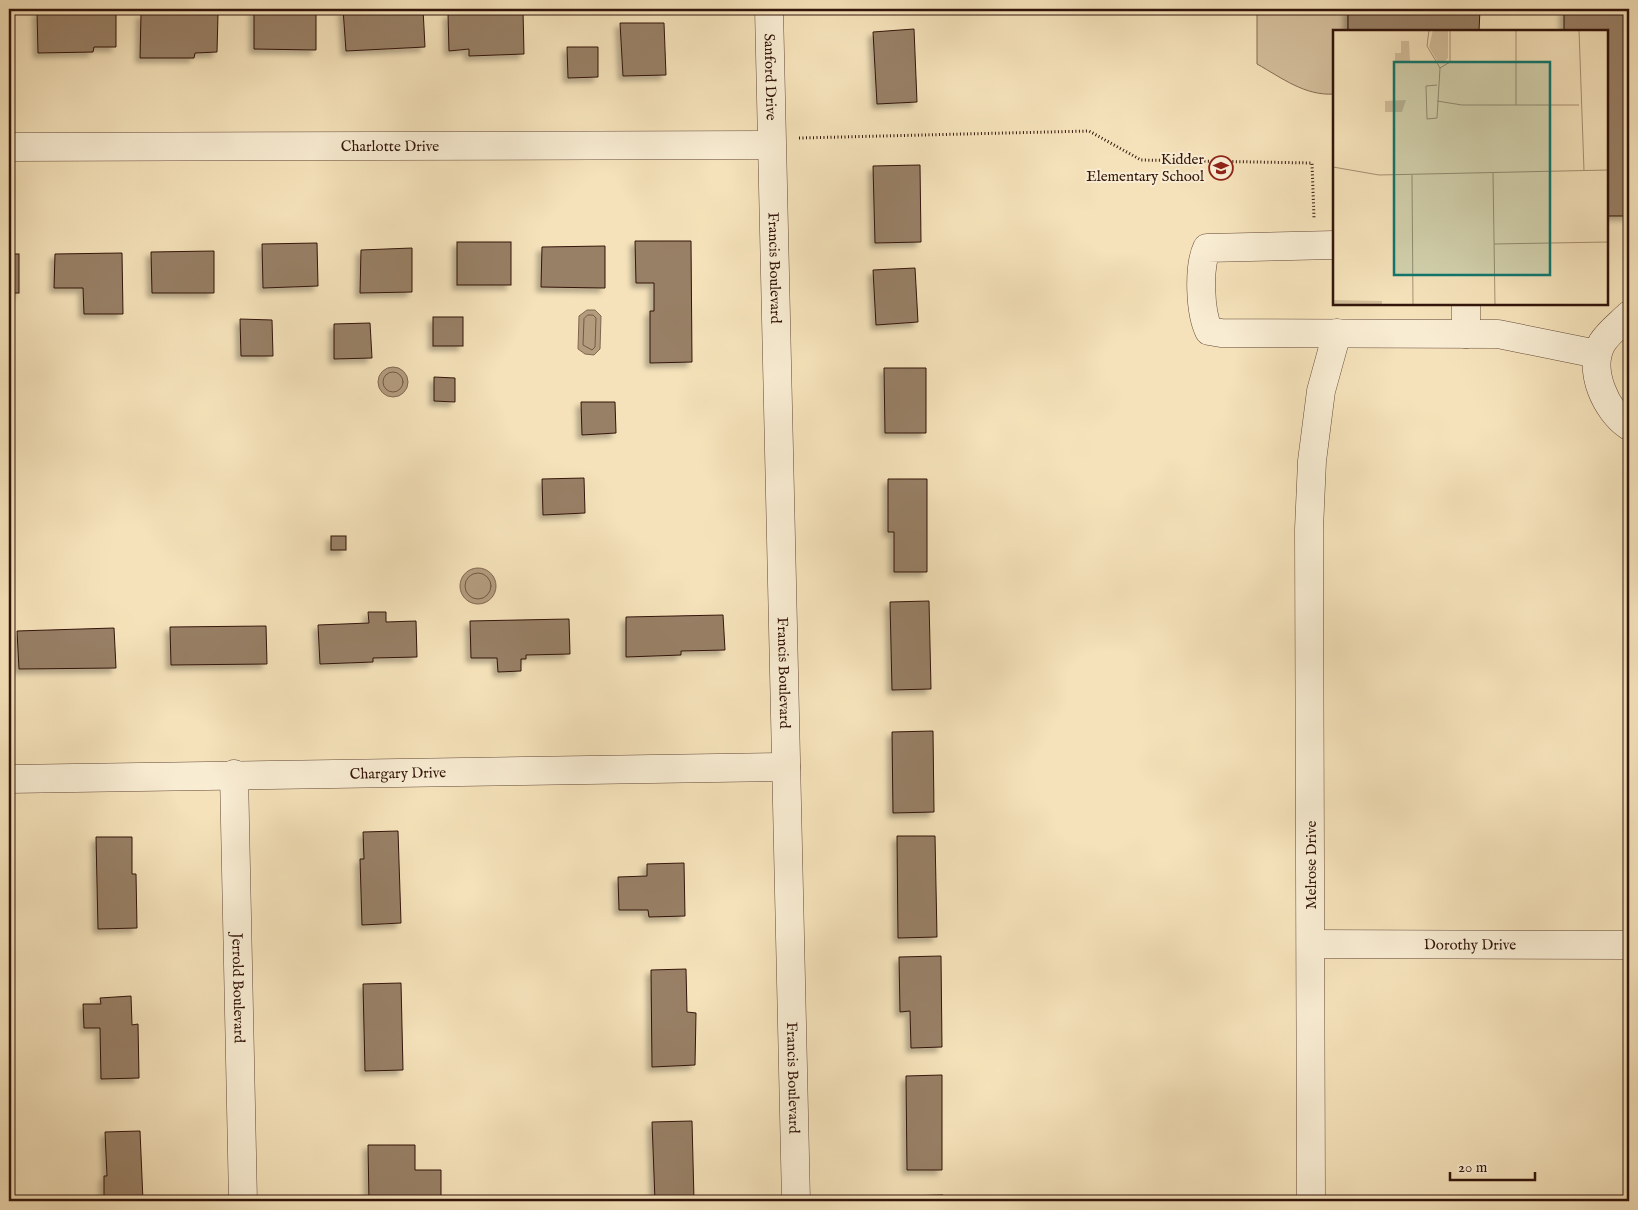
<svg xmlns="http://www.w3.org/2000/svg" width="1638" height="1210" font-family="'IM FELL English',serif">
  <defs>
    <filter id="shadow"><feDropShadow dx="-4.5" dy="4.5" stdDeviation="2.5" flood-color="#0004"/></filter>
  </defs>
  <rect width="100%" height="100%" fill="#f5e2ba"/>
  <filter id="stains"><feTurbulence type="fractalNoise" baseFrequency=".004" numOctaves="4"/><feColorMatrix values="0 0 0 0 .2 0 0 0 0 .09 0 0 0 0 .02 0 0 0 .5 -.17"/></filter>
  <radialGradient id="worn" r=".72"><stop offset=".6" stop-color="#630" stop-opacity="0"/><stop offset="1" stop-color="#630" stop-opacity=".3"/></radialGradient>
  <!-- green -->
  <path fill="#d4bf9c" stroke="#846a54" d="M 1257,9 L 1348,9 L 1348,31 L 1334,31 L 1334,94 C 1305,96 1282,78 1257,64 Z"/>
  <!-- water -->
  <g fill="#b39c7e" stroke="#806650">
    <polygon points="587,310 595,310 601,316 600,349 594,355 585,354 578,349 579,316"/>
    <circle cx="393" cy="382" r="15"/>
    <circle cx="478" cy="586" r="18"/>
  </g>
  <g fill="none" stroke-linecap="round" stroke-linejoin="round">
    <!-- shore -->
    <g stroke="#735844" stroke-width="1">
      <polygon points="588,315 593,315 596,318 595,347 592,350 583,345 584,319"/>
      <circle cx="393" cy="382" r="10"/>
      <circle cx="478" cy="586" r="13"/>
    </g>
  </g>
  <!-- building -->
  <g fill="#988066" stroke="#33150b" filter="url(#shadow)">
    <polygon points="254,9 316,10 316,50 254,49"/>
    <polygon points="343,9 423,9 425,47 346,51"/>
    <polygon points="1348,9 1480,9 1479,31 1348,31"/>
    <polygon points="1564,9 1629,9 1629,216 1607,216 1607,31 1564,31"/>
    <polygon points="116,10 116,47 94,47 93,52 38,53 37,11"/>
    <rect x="9" y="11" width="3" height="40"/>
    <polygon points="523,11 524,54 469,56 469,49 449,51 448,14"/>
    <polygon points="141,14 218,14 217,52 195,53 194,58 140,58"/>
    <polygon points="620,23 664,23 666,75 623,76"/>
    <polygon points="914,29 917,102 877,104 873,32"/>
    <polygon points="567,47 598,47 598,77 568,78"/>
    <polygon points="920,165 921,242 875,243 873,166"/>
    <polygon points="635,241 691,241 692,362 650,363 650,311 654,311 654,283 636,283"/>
    <rect x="457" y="242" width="54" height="43"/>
    <polygon points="317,243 318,286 263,288 262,244"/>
    <polygon points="605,246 605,288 541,287 542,247"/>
    <polygon points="412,248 412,292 360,293 361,250"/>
    <polygon points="214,251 214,293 152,293 151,252"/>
    <polygon points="122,253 123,314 84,314 83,288 54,288 55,254"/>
    <rect x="9" y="254" width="10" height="39"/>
    <polygon points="915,268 918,322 876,325 873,270"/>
    <rect x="433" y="317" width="30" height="29"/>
    <polygon points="240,319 272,320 273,356 241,356"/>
    <polygon points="370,323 372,358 334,359 334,324"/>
    <polygon points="884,368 926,368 926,433 885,433"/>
    <polygon points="434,377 455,378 455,402 434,401"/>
    <polygon points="581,402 615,402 616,433 582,435"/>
    <polygon points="584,478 585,513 543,515 542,479"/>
    <polygon points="888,479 927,479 927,572 894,572 894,532 888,532"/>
    <rect x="331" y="536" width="15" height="14"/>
    <polygon points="929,601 931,689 892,690 890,602"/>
    <polygon points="368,612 386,612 386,622 416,621 417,657 373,658 373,662 320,664 318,625 369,623"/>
    <polygon points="723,615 725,650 681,651 681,655 626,657 626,617"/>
    <polygon points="569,619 570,654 526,655 526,659 521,659 521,671 498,672 497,658 471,658 470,621"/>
    <polygon points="266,626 267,664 171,665 170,627"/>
    <polygon points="114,628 116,668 19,669 17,631"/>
    <polygon points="933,731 934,812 893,813 892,732"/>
    <polygon points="398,831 401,923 362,925 360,859 364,859 363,832"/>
    <polygon points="897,836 935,836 937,937 898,938"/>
    <polygon points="96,837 132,837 132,874 136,874 137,928 98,929"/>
    <polygon points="684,863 685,916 649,917 648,910 619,910 618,877 647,876 647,864"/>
    <polygon points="941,956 942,1047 911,1048 910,1011 900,1012 899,957"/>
    <polygon points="686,969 687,1012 696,1013 695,1065 652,1067 651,970"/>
    <polygon points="401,983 403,1070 365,1071 363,984"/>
    <polygon points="131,996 132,1025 138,1024 139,1078 101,1079 100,1028 84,1028 83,1004 101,1004 100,998"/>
    <polygon points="942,1075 942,1170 907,1170 906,1076"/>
    <polygon points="692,1121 694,1201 655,1201 652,1122"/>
    <polygon points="140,1131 143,1201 104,1201 104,1176 107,1176 105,1132"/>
    <polygon points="368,1145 415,1145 415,1170 441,1170 441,1201 369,1201"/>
    <polygon points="943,1195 943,1201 906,1201 906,1196"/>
  </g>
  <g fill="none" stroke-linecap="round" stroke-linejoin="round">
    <!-- minor casing -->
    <g stroke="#644837" stroke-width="29">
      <g id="minor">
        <path id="s1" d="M 769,9 L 796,1201"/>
        <path id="s2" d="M 9,147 L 771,145"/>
        <path d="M 1334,245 L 1207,248 C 1198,267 1200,313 1209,331 L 1221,333 L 1498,334 L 1597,354"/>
        <polyline points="1466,304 1466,334"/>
        <path d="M 1629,315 C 1620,324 1608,333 1602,343 C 1587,370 1606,411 1629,426"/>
        <path id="s3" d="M 234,774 L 243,1201"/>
        <path id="s4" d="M 9,779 L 786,767"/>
        <path id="s5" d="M 1311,944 L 1629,945"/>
        <polyline points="1311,1201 1309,529 1312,461 1321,391 1337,333"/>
      </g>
    </g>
    <!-- path -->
    <polyline stroke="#33150b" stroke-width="3" stroke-dasharray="1 2.5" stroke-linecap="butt" points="799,138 1089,131 1141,160 1312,163 1314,218"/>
    <!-- minor -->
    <use href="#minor" stroke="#f8ecd2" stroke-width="28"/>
  </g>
  <!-- icons -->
  <defs>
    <g id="school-ring" transform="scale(1.25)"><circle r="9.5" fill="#f8ecd2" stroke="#8f2418" stroke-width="1.5"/><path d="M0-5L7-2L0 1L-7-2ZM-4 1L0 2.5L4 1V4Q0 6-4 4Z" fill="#8f2418"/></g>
  </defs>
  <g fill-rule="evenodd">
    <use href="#school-ring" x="1221" y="168"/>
  </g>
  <g text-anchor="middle" stroke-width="4" stroke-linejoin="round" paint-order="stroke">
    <!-- street labels -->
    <g font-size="15" fill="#33150b" stroke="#f8ecd2">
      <text dy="5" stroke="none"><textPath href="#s1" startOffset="68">Sanford Drive</textPath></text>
      <text dy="5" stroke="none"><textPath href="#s2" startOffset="381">Charlotte Drive</textPath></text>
      <text dy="5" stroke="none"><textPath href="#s1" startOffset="259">Francis Boulevard</textPath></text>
      <text dy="5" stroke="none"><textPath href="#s1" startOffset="664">Francis Boulevard</textPath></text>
      <text dy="5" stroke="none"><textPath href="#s4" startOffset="389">Chargary Drive</textPath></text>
      <text transform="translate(1311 865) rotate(-90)" y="5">Melrose Drive</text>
      <text dy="5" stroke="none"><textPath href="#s5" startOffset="159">Dorothy Drive</textPath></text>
      <text dy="5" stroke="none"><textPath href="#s3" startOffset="214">Jerrold Boulevard</textPath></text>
      <text dy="5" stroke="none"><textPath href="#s1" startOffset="1069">Francis Boulevard</textPath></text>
    </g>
    <!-- poi labels -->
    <g font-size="15" fill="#33150b" stroke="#f8ecd2" text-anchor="end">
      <text x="1204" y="164">Kidder<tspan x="1204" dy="17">Elementary School</tspan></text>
    </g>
  </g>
  <!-- overview -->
  <g transform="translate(1333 30)">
    <rect width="275" height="275" fill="#f5e2ba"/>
    <path d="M 100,0 L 115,0 L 115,28 L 110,33 L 104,31 L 96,17 ZM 68,11 L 76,11 L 77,32 L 62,32 L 62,23 L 68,23 ZM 73,70 L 69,82 L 52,82 L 52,71 ZM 0,270 L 49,271 L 49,275 L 0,275 Z" fill="#d4bf9c"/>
    <path fill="none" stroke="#a79074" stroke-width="1" d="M 96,0 L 94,16 L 107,38 L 117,32 L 117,0M 246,0 L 251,141M 104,55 L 93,56 L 94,89 L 104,88 L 107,38M 104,71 L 129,75 L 246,75M 183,75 L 183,1M 0,137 L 46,145 L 275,140M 160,143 L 162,275M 79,145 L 80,275M 161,214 L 275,212"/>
    <path fill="#0f766e" fill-opacity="0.15" stroke="#0f766e" stroke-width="2.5" d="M 61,32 L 217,32 L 217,245 L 61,245 Z"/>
    <rect width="275" height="275" fill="none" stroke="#33150b" stroke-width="2.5"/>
  </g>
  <!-- margin -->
  <rect width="1638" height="1210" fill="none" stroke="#f5e2ba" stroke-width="30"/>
  <rect x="10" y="10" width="1618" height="1190" fill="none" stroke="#33150b" stroke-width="2.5"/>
  <rect x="15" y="15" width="1608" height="1180" fill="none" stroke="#33150b"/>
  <!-- scale -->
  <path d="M1450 1172v8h85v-8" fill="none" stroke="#33150b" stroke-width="2.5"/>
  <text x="1458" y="1172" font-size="15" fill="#33150b" stroke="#f8ecd2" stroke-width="4" paint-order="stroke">20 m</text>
  <rect width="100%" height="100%" filter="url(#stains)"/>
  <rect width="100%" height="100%" fill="url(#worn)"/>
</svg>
